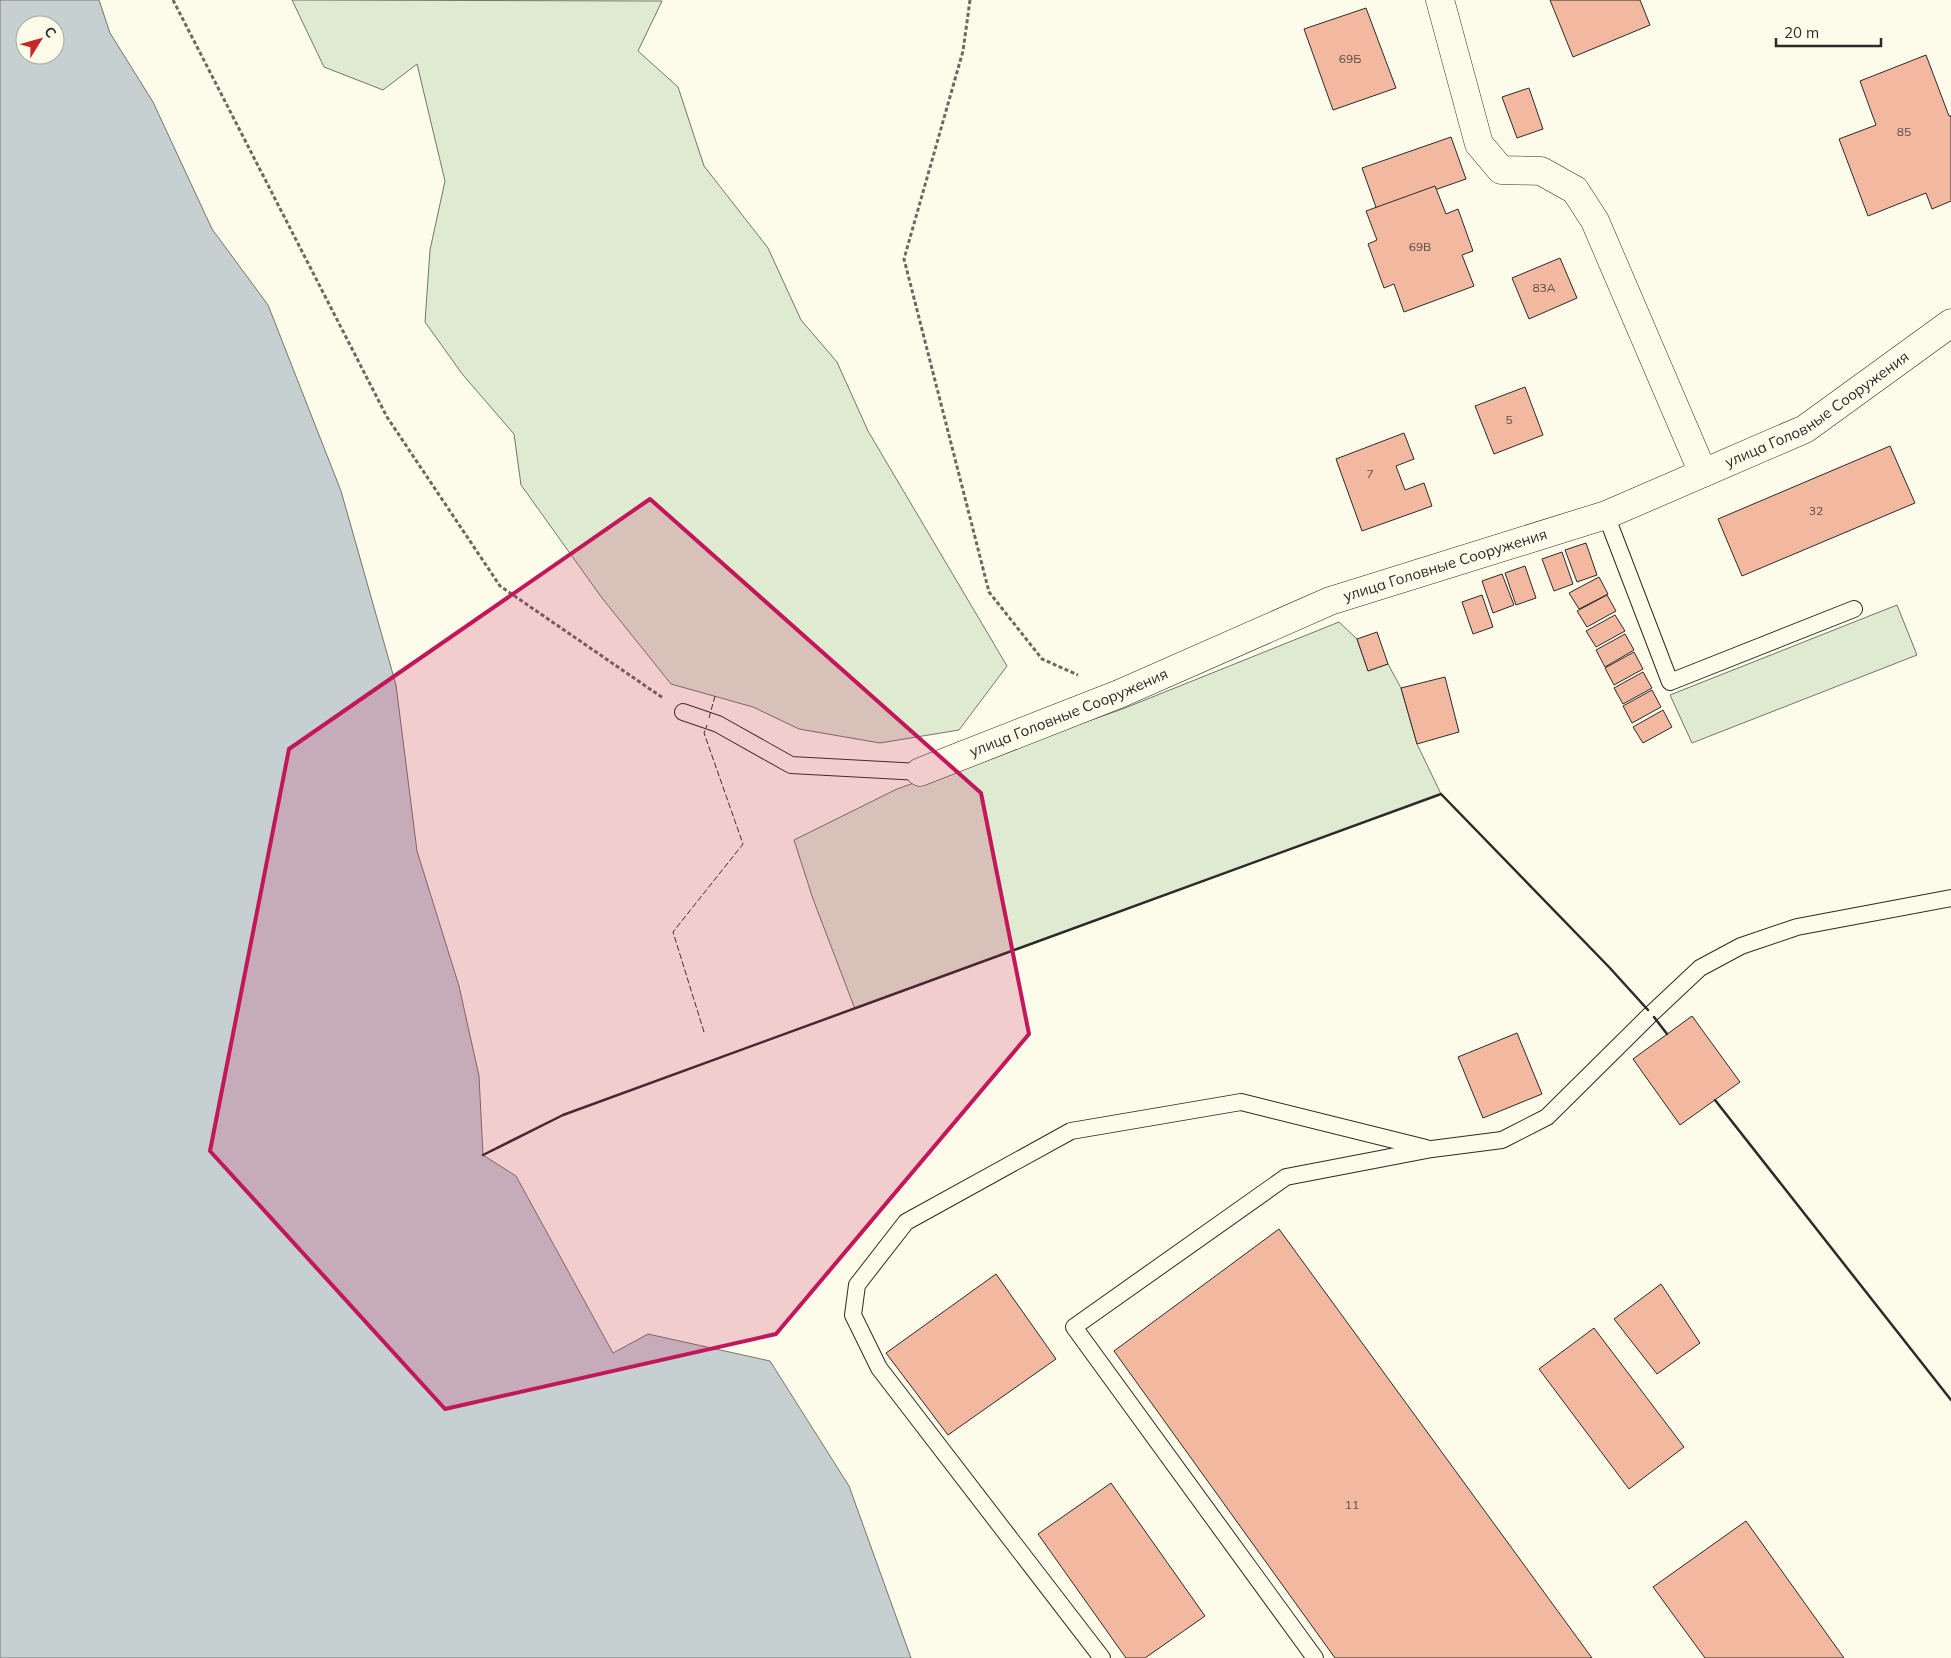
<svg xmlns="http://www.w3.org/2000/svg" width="1951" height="1658" font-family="Mulish,sans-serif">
  <rect width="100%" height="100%" fill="#fdfbea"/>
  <!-- green -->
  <g fill="#deebd1" stroke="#74746e">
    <polygon points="292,0 662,1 638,51 678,87 704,166 768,248 801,320 837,362 868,431 1007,666 959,730 880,743 799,729 753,707 671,684 602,598 521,485 514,434 463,375 425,322 430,250 445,181 417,64 383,90 324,67"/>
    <polygon points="1897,605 1917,655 1692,743 1670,695"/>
    <polygon points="1339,622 1357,639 1368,671 1388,664 1401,688 1417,744 1441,794 855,1009 813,899 794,840 897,789 1125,708"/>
  </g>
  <!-- water -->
  <path fill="#c7d0d0" stroke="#74746e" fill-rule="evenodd" d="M 0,0 L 99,0 L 110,33 L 153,102 L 212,229 L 268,305 L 341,491 L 396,685 L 417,851 L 459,986 L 479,1076 L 483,1155 L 516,1176 L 613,1353 L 648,1334 L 770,1361 L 849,1486 L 911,1658 L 0,1658 ZM 25,25 L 55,25 L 55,55 L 25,55 Z"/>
  <!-- building -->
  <g fill="#f2b8a0" stroke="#2b2b2b">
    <polygon points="1550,0 1640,0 1650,25 1573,57"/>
    <polygon points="1366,8 1396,88 1333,110 1304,29"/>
    <polygon points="1926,55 1949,116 1951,116 1951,201 1932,209 1926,193 1868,216 1839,139 1876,125 1860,81"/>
    <polygon points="1529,88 1543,129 1517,138 1502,97"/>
    <polygon points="1451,137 1466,179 1377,210 1362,168"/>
    <polygon points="1435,186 1446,214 1458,209 1473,251 1462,255 1474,286 1404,312 1394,284 1384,288 1368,244 1377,240 1366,211"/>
    <polygon points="1560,258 1577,298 1529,319 1512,278"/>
    <polygon points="1525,387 1543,435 1494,454 1475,406"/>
    <polygon points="1404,433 1414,459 1396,466 1405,490 1424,483 1432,506 1362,531 1336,459"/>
    <polygon points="1890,446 1915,503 1742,576 1718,519"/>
    <polygon points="1586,543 1597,575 1577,582 1565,550"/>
    <polygon points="1562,552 1573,584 1554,591 1542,559"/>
    <polygon points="1525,566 1536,598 1516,605 1505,573"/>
    <polygon points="1502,574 1514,605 1493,613 1482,581"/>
    <polygon points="1599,577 1608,594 1579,609 1569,593"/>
    <polygon points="1482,595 1493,627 1473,634 1462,602"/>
    <polygon points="1607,595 1616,611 1587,627 1577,611"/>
    <polygon points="1615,615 1625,631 1596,647 1586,631"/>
    <polygon points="1377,632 1388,664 1368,671 1357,639"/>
    <polygon points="1625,634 1634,650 1605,667 1596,650"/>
    <polygon points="1634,652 1643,669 1614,685 1605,668"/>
    <polygon points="1643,672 1652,688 1623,704 1614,688"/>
    <polygon points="1445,677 1459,732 1417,744 1401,688"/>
    <polygon points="1652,690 1661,707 1632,723 1623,706"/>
    <polygon points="1663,710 1672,727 1643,743 1633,727"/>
    <polygon points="1692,1016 1740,1082 1680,1125 1633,1059"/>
    <polygon points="1517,1033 1542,1094 1483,1118 1458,1057"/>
    <polygon points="1279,1229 1592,1658 1335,1658 1114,1351"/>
    <polygon points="996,1274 1056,1359 948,1435 886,1353"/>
    <polygon points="1661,1284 1700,1343 1657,1374 1614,1319"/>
    <polygon points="1594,1328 1684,1447 1629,1489 1539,1369"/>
    <polygon points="1111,1483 1205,1616 1145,1658 1126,1658 1038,1534"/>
    <polygon points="1746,1521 1844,1658 1705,1658 1653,1587"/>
  </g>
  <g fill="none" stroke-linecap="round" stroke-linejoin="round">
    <!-- lane casing -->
    <g stroke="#2b2b2b" stroke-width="18">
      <g id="lane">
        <polyline points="1606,515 1670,682 1854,609"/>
        <polyline points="683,712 718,724 791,765 920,772"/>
        <polyline points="1102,1658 879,1368 853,1315 857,1285 906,1222 1071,1131 1241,1102 1426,1148"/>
        <polyline points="1315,1658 1074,1327 1286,1177 1432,1149 1502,1140 1547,1117 1651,1014 1700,968 1741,946 1797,927 1951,898"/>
      </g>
    </g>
    <!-- street casing -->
    <g stroke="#2b2b2b" stroke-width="29">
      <g id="street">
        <polyline points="1440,0 1479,144 1501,170 1541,171 1575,190 1595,221 1703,473"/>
        <path id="s1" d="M 920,772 L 1119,694 L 1330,601 L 1606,515 L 1805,429 L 1951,323"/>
      </g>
    </g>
    <!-- path -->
    <g stroke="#6a6964" stroke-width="3" stroke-dasharray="4 2.5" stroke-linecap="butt">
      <polyline points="173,0 387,417 500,586 663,698"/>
      <polyline points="970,0 963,51 904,259 989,592 1042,659 1078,675"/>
    </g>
    <!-- lane -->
    <use href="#lane" stroke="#fdfbea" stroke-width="16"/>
    <!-- street -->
    <use href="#street" stroke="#fdfbea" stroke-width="28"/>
    <!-- fence -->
    <g stroke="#2b2b2b" stroke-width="1" stroke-dasharray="6 2.5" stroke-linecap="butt">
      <polyline points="709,718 715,696"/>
      <polyline points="704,1032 673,932 743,844 704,733 707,725"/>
    </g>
    <!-- wall -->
    <g stroke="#2b2b2b" stroke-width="2.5">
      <polyline points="1654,1017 1667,1034"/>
      <polyline points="1715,1100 1951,1400"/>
      <polyline points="483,1155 563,1115 1441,794 1609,967 1648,1010"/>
    </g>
  </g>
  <!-- marked area -->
  <path fill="#c2185b" fill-opacity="0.2" stroke="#c2185b" stroke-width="4" stroke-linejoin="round" d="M 650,499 L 981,793 L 1029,1034 L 776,1334 L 445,1409 L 210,1151 L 289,749 Z"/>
  <g text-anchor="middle" stroke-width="4" stroke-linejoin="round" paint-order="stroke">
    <!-- number labels -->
    <g font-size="12" fill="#5d4e48">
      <text x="1350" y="63">69Б</text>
      <text x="1904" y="136">85</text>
      <text x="1420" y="251">69В</text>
      <text x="1544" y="292">83А</text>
      <text x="1509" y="424">5</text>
      <text x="1370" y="478">7</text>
      <text x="1816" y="515">32</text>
      <text x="1352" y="1509">11</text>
    </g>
    <!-- street labels -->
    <g font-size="15" fill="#2b2b2b" stroke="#fdfbea">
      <text dy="5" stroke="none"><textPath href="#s1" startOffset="970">улица Головные Сооружения</textPath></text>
      <text dy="5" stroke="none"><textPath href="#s1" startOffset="565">улица Головные Сооружения</textPath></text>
      <text dy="5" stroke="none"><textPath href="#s1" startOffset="160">улица Головные Сооружения</textPath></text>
    </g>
  </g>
  <!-- north arrow -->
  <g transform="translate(40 40) rotate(53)"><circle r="24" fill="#fdfbea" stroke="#a9a89e"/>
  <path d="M0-4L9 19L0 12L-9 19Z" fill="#c62828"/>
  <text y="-8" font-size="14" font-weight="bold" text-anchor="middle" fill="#2b2b2b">С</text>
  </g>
  <!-- scale -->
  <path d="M1776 38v8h105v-8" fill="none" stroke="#2b2b2b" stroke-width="2.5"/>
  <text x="1784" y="38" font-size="15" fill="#2b2b2b" stroke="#fdfbea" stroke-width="4" paint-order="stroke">20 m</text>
</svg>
